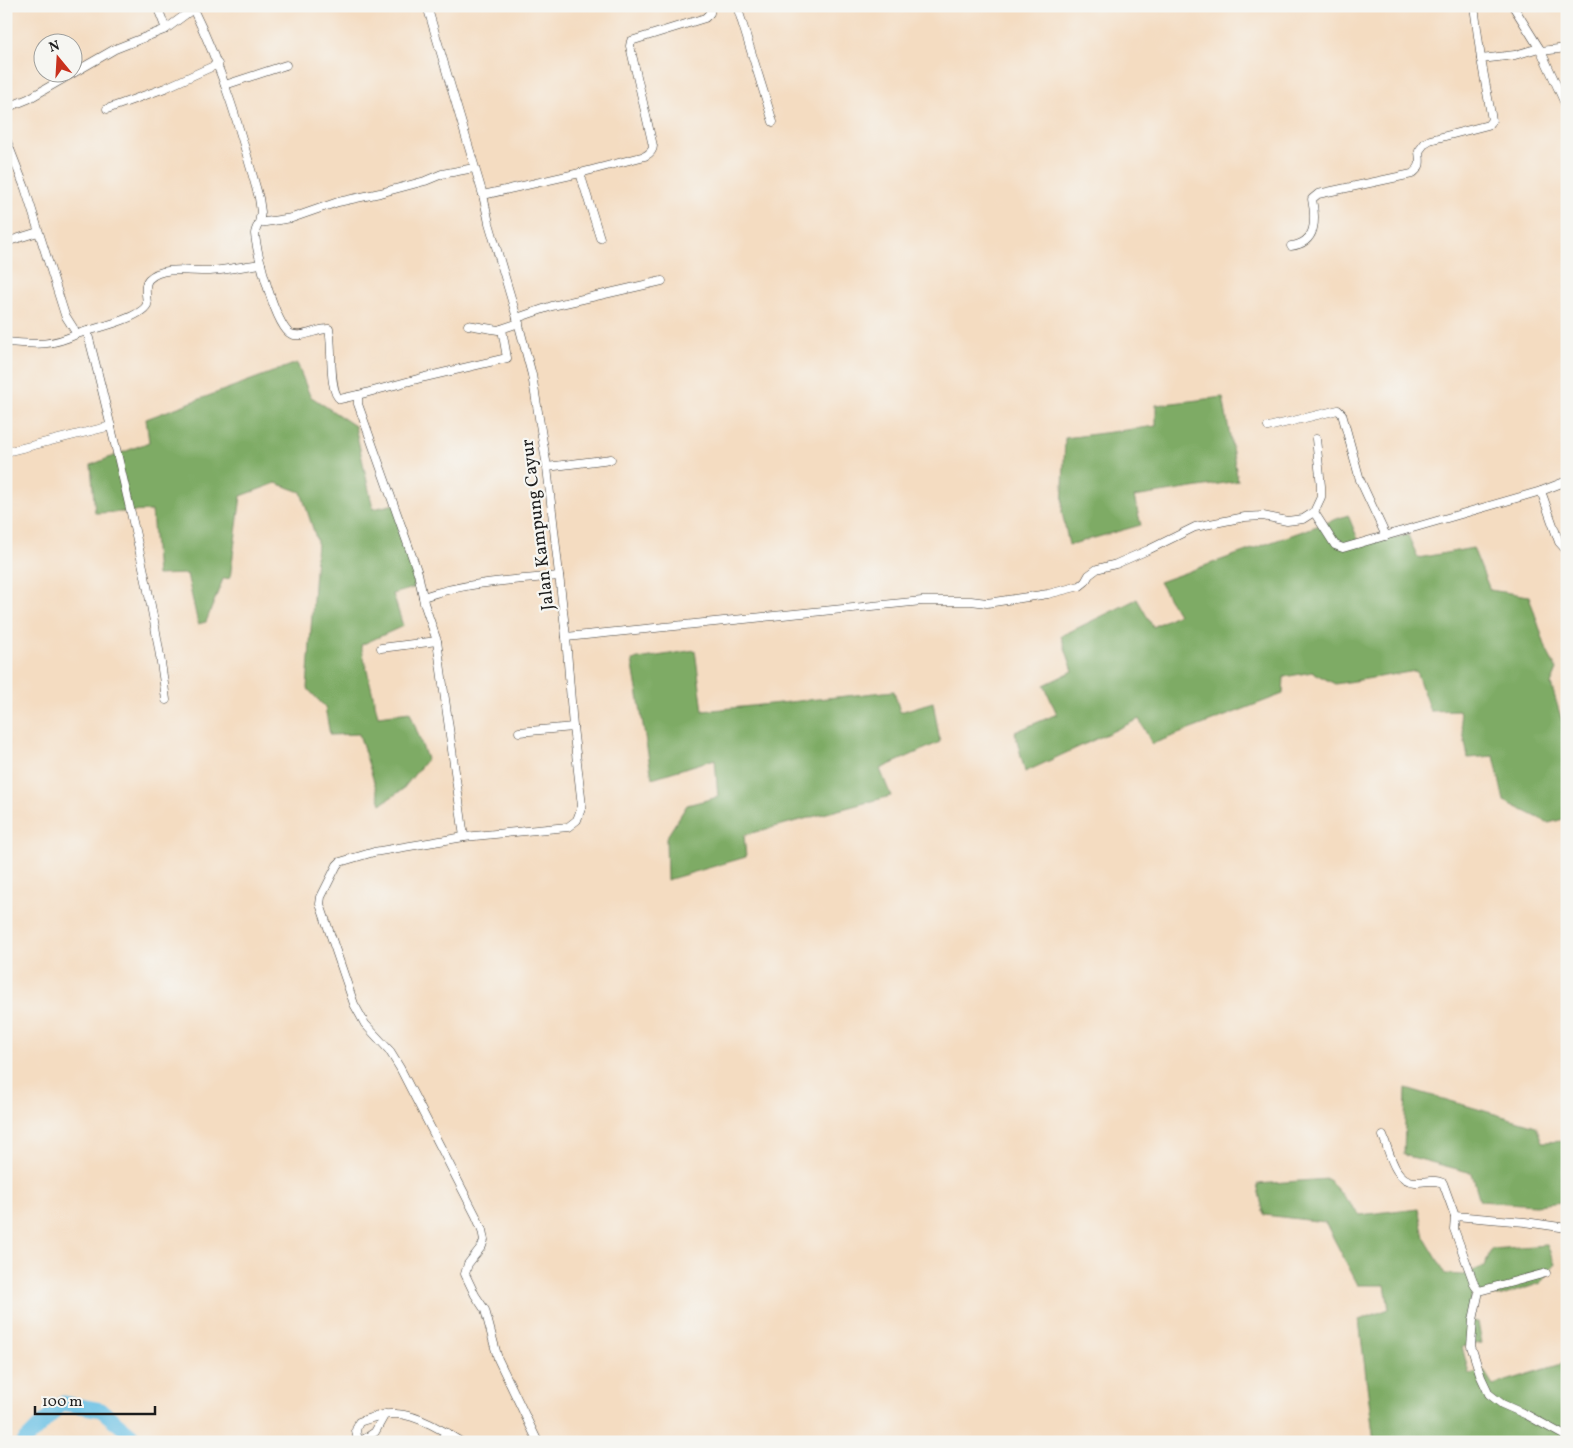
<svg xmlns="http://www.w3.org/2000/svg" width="1573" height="1448" font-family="Vollkorn,serif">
  <rect width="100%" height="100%" fill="#f6f6f2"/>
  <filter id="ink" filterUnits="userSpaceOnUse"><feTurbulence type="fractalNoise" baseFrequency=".02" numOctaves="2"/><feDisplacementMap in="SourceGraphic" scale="10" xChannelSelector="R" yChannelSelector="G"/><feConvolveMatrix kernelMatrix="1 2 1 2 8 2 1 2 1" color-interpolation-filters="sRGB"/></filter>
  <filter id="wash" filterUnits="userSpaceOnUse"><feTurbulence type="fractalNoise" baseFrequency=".0096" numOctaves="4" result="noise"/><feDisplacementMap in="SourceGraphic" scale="20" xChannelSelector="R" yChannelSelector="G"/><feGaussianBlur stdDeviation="1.12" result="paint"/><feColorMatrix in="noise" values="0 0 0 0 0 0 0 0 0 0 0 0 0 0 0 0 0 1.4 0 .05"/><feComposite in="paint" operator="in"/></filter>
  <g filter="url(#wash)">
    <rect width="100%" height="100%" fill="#f4dcc1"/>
    <!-- forest -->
    <g fill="#7eab65" stroke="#4d6440">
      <polygon points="297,363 310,396 355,426 373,509 399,503 411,563 420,586 393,594 403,626 361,645 378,716 410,712 427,759 402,790 381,804 359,734 330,735 325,707 307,688 317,541 301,492 276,483 241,496 230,578 223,579 206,622 198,624 187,574 157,575 152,511 95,513 91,465 149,442 146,419"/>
      <polygon points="1223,397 1238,481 1134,497 1141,525 1069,545 1062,512 1065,438 1156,426 1156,405"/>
      <polygon points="1348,515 1360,544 1408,535 1418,558 1473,548 1490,590 1529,596 1547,651 1557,670 1551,684 1567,737 1567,818 1549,823 1504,801 1494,756 1468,758 1459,710 1430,711 1416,671 1335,684 1312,672 1284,677 1283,694 1152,744 1139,719 1025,772 1015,732 1057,714 1044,685 1073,671 1061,636 1137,599 1153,627 1178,614 1159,582"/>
      <polygon points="695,650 703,711 894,691 900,712 933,702 940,742 880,769 891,796 744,835 746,857 667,880 666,838 687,805 718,797 715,759 652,778 632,660"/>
      <polygon points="1406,1088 1536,1126 1542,1142 1567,1141 1567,1208 1563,1202 1535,1205 1480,1201 1472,1173 1404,1155"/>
      <polygon points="1328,1179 1360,1215 1418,1208 1424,1237 1446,1274 1463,1275 1485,1266 1491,1249 1547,1245 1555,1264 1541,1283 1499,1297 1473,1292 1466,1321 1478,1323 1482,1343 1462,1346 1469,1374 1484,1371 1493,1385 1565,1363 1567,1369 1567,1442 1374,1442 1359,1320 1389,1309 1385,1285 1358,1285 1325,1222 1264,1215 1257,1184"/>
    </g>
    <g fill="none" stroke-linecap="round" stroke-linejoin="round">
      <!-- river -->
      <polyline stroke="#67c0e4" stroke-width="15" points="24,1442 63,1403 101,1410 140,1442"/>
    </g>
  </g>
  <g filter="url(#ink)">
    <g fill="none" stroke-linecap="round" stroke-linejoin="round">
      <!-- minor casing -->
      <g stroke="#3c3935" stroke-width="9">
        <g id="minor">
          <polyline points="157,6 166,29 197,6"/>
          <polyline points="427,6 483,195 489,223 517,318 532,375 547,467 566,637 573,727 582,806 577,820 568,827 464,837 374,852 340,862 337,865 321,897 320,904 354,1004 365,1024 389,1050 400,1068 476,1216 482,1230 484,1240 482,1246 468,1264 465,1274 475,1295 485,1310 498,1359 538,1442"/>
          <polyline points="737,6 773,122"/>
          <polyline points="1513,6 1541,51 1567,108"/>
          <path d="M 193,9 C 223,69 241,133 259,198 L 261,212 L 259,223 L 292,218 L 338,202 L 380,193 L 425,181 L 442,174 L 474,168"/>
          <polyline points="1541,51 1567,48"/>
          <polyline points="1481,59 1515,55 1539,48"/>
          <polyline points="225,85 286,65"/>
          <polyline points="6,108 28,99 115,49 166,29"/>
          <polyline points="107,109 165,88 218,64"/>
          <path d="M 6,139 L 25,188 L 65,315 L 77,334 C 93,329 139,319 147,305 C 147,297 143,285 149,279 C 163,265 193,272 210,271 C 227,270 244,266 261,264"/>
          <polyline points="580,173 600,238"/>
          <path d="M 483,195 L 580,173 L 645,156 C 649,154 653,151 653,146 L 630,46 L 631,41 L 705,18 L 710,13 L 710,6"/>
          <path d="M 259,223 C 257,227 255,230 255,234 C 256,251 276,328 291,334 C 303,339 317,328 329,329 C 333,344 328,392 340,399 L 358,395 L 358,404 L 418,573 L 423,597"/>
          <polyline points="6,242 38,232"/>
          <path d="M 1291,246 C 1317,243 1316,220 1312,199 L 1318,194 L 1412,174 C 1422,166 1420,163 1419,151 L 1425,143 L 1430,140 L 1488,125 L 1492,120 L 1481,59 L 1474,6"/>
          <polyline points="517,318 552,306 662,281"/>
          <polyline points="468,325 498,330 519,323"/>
          <path d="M 87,331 C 103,391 117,452 131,513 C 145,575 159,637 166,700"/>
          <path d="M 6,342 C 34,344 50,347 77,334"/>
          <polyline points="358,395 425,377 507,358 502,329"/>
          <polyline points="1268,427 1338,410 1342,414 1360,480 1386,536"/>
          <polyline points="6,452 111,426"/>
          <polyline points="547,467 611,459"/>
          <polyline points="1541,491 1559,542 1567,551"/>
          <polyline points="1314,512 1335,545 1343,548 1541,491 1567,481"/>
          <polyline points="566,637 922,601 971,601 987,603 1048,594 1080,586 1085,582 1089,575 1097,569 1116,564 1148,550 1195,527 1245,517 1263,516 1287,521 1303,519 1314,512 1321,497 1321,486 1316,439"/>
          <polyline points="437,641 464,837"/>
          <path d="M 381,648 L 437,641 L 424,603 L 423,597 C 467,582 513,580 559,576"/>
          <polyline points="519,732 573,727"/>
          <path d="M 1383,1136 C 1390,1153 1394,1181 1415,1182 C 1426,1183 1432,1178 1443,1183 L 1455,1216 L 1525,1222 L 1567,1228"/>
          <polyline points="1455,1216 1454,1229 1475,1286 1479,1291 1546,1273"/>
          <polyline points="1479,1291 1473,1320 1471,1346 1481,1377 1489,1394 1502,1404 1527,1415 1567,1437"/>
          <path d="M 358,1442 L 356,1430 L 359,1422 C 370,1418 384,1413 397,1414 C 417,1415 445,1431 461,1442"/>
          <polyline points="360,1442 375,1432 385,1414"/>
          <polyline points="437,1442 448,1433"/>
        </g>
      </g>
      <!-- minor -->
      <use href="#minor" stroke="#fff" stroke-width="8"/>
    </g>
  </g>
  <g text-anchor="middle" stroke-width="4.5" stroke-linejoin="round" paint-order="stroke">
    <!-- street labels -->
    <g font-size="18" fill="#1c1c1c" stroke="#f6f6f2">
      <text transform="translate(537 525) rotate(-97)" y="6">Jalan Kampung Cayur</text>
    </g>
  </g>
  <!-- margin -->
  <rect width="1573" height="1448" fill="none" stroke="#f6f6f2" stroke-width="25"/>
  <!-- north arrow -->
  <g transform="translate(58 58) rotate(342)"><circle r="24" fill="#f6f6f2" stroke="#9f9f9c"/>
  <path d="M0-4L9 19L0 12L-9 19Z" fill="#c8321e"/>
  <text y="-8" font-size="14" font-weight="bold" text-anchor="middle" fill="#1c1c1c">N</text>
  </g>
  <!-- scale -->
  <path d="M35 1406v8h120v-8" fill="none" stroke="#1c1c1c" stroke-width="2.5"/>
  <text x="42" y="1406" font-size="15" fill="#1c1c1c" stroke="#f6f6f2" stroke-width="4" paint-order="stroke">100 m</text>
</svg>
